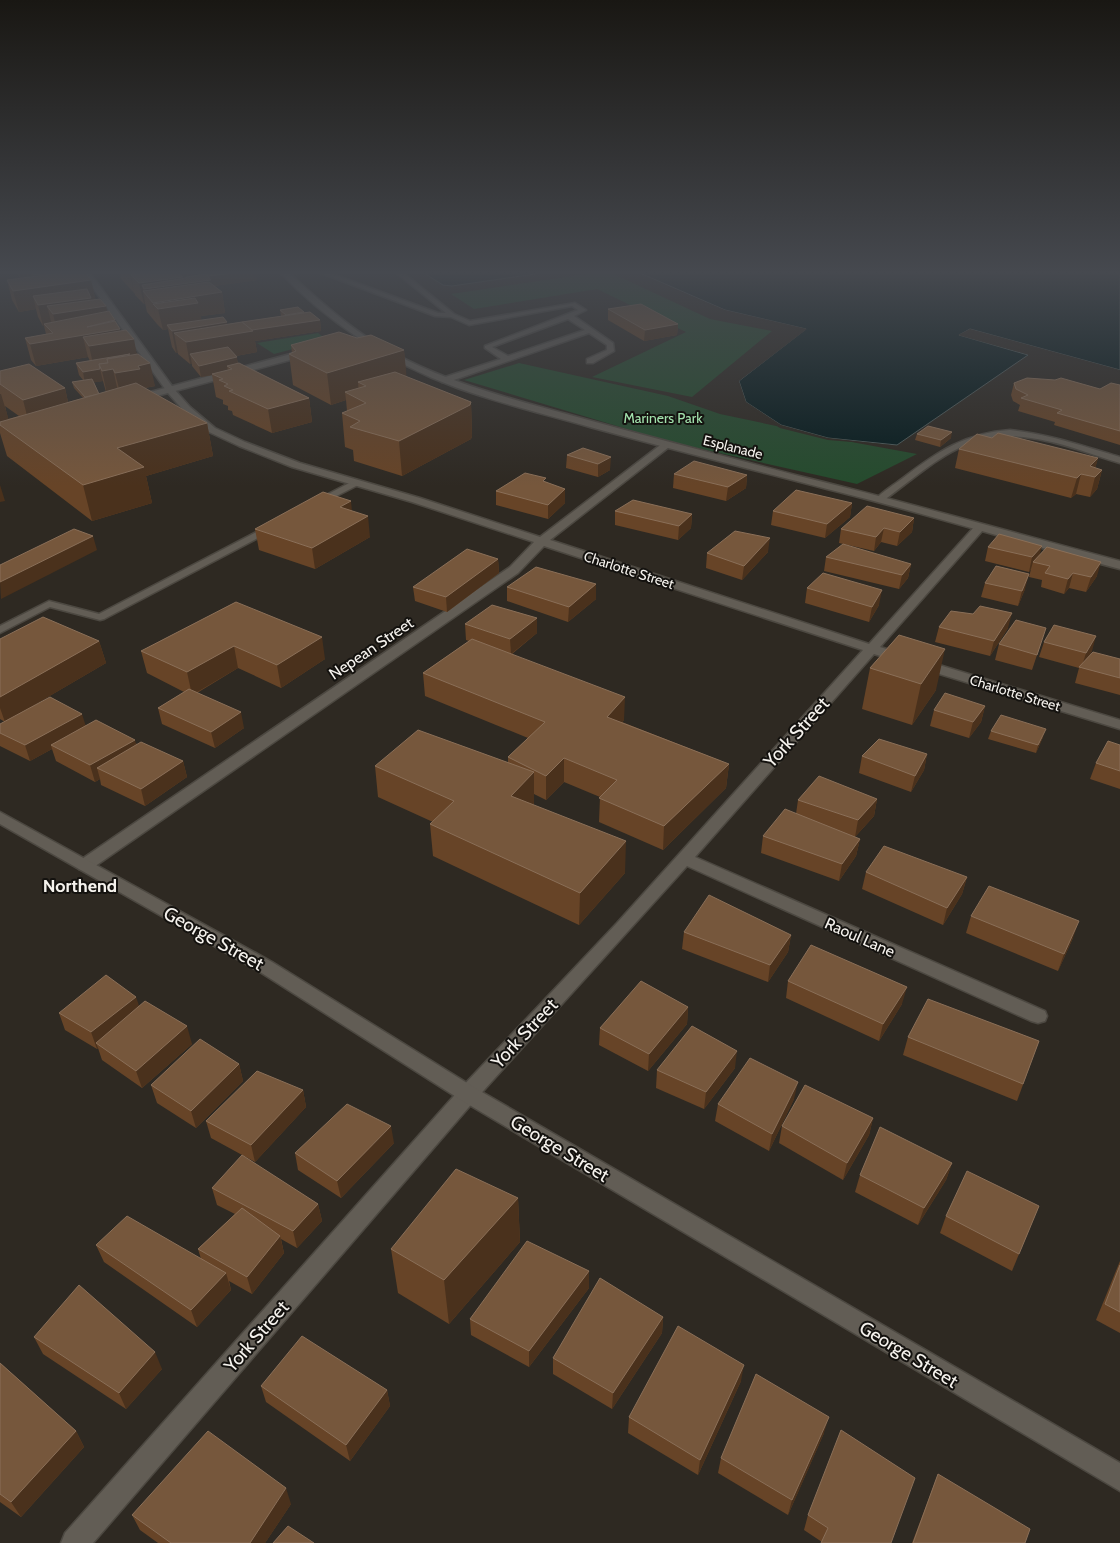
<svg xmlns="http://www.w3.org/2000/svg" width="1120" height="1543" font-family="Cabin,sans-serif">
  <rect width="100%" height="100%" fill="#2e2922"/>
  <!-- green -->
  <g fill="#254b2d">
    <polygon points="607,271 710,319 772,331 692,397 592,377 686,332 597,289 474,309 451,294"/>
    <polygon points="318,333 327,340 274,354 257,343"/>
    <polygon points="519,363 668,396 720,414 857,443 917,454 857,484 670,442 464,380"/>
  </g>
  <!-- water -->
  <g fill="#061b1d" stroke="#4e5c5b">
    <polygon points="419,270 563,270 452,286 443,285"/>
    <polygon points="633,270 1120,270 1120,370 970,329 959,335 1028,355 897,445 828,438 781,425 746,402 739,381 806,329 725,310"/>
  </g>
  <!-- pier -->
  <g fill="#2e2922">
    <polygon points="630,270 725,310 807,329 739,381 746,402 781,425 828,438 900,446 828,440 780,428 744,404 737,380 801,330 725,312"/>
    <polygon points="970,329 1120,370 1120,372 970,332 965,335 1028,352 1030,355 958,335"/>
  </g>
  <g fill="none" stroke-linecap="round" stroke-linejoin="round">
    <!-- lane casing -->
    <g stroke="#4c4841" stroke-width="3">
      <g id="lane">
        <polygon points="294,270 312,270 285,275 282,273"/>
        <path d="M 313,270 L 322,270 L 438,313 L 446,313 L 393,270 L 400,270 L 454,314 L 470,321 L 575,303 L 586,310 L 574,316 L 613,343 L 614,351 L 593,363 L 587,363 L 587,359 L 607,350 L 607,345 L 589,333 L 448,382 L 442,382 L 442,378 L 501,359 L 485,348 L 485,346 L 578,310 L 572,306 L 469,325 L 451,317 L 435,316 ZM 568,319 L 585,330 L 508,356 L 492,347 Z"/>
        <path d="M 1010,430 C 1048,434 1083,446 1120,457 L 1120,463 C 1095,456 1072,446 1047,441 C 971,423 940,459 883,501 L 877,501 L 876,499 C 883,491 894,485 903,478 C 937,452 965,433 1010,430 Z"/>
        <polygon points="355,480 358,481 358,485 319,505 316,506 311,503"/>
        <polygon points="270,525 273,526 273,530 104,619 100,620 50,607 0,633 0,626 49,601 99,614"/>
      </g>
    </g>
    <!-- street casing -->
    <g stroke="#4c4841" stroke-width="3">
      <polygon id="street" points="80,270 88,270 174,389 190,407 215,428 245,442 300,463 420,498 540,537 663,443 669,443 669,447 550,540 869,644 975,526 983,526 985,528 983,530 880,647 1120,720 1120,729 874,654 695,857 1045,1011 1047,1016 1045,1021 1038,1023 1031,1021 687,866 475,1100 93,1543 61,1543 65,1533 461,1088 617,923 863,650 544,546 518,573 91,869 85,871 79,869 77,865 79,861 510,567 534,542 412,502 292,467 239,446 209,432 184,411 168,393"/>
    </g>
    <!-- secondary casing -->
    <g stroke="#4c4841" stroke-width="3">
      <g id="secondary">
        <path d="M 278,270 L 286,270 C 311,293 337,317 365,336 C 426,377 500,396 570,415 C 646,436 723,456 799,476 C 907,502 1013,533 1120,561 L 1120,569 C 1023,544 928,514 831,490 C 750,469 670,449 590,427 C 545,414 498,403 455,387 C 390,363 325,321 278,270 Z"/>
        <polygon points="309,349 312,350 312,354 138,401 135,402 130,399 132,397"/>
        <polygon points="0,812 272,962 475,1088 1120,1463 1120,1491 461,1100 260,972 0,824"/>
      </g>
    </g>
    <!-- lane -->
    <use href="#lane" fill="#625d55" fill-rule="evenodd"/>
    <!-- street -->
    <use href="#street" fill="#625d55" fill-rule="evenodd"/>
    <!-- secondary -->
    <use href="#secondary" fill="#625d55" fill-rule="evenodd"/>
  </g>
  <!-- wall -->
  <g fill="#674427" fill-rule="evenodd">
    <path d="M 15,270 L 75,270 L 75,271 L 91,280 L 95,299 L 106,306 L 107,312 L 109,311 L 120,331 L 137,354 L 155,386 L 145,388 L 207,423 L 213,456 L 146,476 L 152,503 L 92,521 L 7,456 L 0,433 L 0,371 L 65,388 L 68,402 L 83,398 L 74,388 L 72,382 L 83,380 L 79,375 L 76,363 L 90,361 L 88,357 L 36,366 L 31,360 L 25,338 L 46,334 L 44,326 L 43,326 L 38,317 L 36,309 L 19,312 L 12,300 L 7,280 L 20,278 ZM 103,381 L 106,392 L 99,394 L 94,382 ZM 5,406 L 19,416 L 8,419 Z"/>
    <polygon points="119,270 194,270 195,275 204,274 203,270 257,280 214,286 222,292 225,313 201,316 201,320 227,322 227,324 281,316 280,310 304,312 320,320 321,331 255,341 257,352 236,356 238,363 309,398 312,422 272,433 233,415 232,411 228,410 228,406 223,404 223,400 216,397 212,375 201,377 192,366 192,364 190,364 178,354 178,353 176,353 172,347 168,329 163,330 157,324 147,312 145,303 144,304 135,295 135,294 121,279"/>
    <polygon points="608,309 678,324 677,335 644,341 608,320"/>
    <polygon points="291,345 404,350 406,377 471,402 472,436 471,439 402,476 354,461 353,450 345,447 342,413 347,411 346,400 331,405 293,385 289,354 292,353"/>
    <polygon points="1014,383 1100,389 1120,385 1120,445 1054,425 1055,422 1018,411 1020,405 1013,401 1011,395"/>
    <polygon points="917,434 951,438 940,447 915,440"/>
    <polygon points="992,438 1098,458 1095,468 1102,470 1097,489 1090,497 1076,494 1071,498 955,468 959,449"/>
    <polygon points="583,448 610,470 598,477 566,468 567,455"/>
    <polygon points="674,474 747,475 746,488 726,501 673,488"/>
    <polygon points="546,482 565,503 548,519 496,505 496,491"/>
    <polygon points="852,503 850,517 825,538 771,525 773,511"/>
    <polygon points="352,511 370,537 315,569 259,550 255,529"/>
    <polygon points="615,511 692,514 691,528 678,540 615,525"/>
    <polygon points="914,518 912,532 897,546 881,542 874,551 839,543 841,529"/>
    <polygon points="988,547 1040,555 1097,576 1086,592 1069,588 1064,594 1041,587 1042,580 1029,577 1031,569 1029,572 985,561"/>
    <polygon points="768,552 742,580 706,568 707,553"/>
    <polygon points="826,557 911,564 908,578 899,589 824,571"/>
    <polygon points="498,559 499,573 447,612 415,601 413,587"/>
    <polygon points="985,583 1025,589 1018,606 981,597"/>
    <polygon points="596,584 596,599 568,622 507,601 507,587"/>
    <polygon points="807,588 879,605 869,622 805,603"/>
    <polygon points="236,602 325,659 281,688 238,668 197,693 244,728 215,748 162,724 158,708 184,692 147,673 141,651"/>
    <polygon points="537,618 537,633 512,654 624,720 622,722 729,764 726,788 663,850 599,822 600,797 564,782 546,800 534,794 534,803 533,805 625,873 579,925 433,856 430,824 433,822 378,797 375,766 508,763 508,757 528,738 425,696 423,673 469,641 466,640 465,624"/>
    <polygon points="939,627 1008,628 990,656 935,642"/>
    <polygon points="899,635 936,690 912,725 862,709 870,668"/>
    <polygon points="0,639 99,641 106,663 5,722 0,719"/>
    <polygon points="1044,642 1092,651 1087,659 1120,659 1120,695 1075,683 1079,668 1039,657"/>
    <polygon points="1041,643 1032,670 995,660 999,644"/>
    <polygon points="985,706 981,722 969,738 930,726 934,710"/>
    <polygon points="0,724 86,725 183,761 187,777 145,806 101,785 100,779 95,782 56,761 52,749 30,761 0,746"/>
    <polygon points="991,731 1043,737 1036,753 988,739"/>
    <polygon points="1120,745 1120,789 1090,779 1096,763"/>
    <polygon points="927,754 924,770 911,792 859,773 862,756"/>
    <polygon points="877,799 874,816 855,837 860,839 856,856 839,881 761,853 763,836 796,814 798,800"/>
    <polygon points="866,872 967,877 962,894 943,925 862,889"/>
    <polygon points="971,916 1073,938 1058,971 966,933"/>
    <polygon points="684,932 791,935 788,952 768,982 682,949"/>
    <polygon points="788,981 902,1004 879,1041 786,998"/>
    <polygon points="139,1006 192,1044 142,1088 102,1060 98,1048 97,1049 65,1030 59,1013"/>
    <polygon points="688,1007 687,1024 648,1071 599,1045 600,1028"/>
    <polygon points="908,1037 1039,1041 1017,1101 903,1055"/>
    <polygon points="239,1064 243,1081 196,1128 157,1103 151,1085"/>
    <polygon points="735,1068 704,1109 656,1088 657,1070"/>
    <polygon points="303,1090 306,1107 255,1162 211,1138 206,1121"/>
    <polygon points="794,1099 769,1151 715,1121 718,1104"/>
    <polygon points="873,1118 869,1135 843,1180 779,1143 782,1126"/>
    <polygon points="394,1143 341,1198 298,1170 295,1153"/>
    <polygon points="952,1163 946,1180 918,1225 855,1192 860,1175"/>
    <polygon points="212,1188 318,1204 322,1221 297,1248 281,1239 284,1253 252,1294 229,1281 231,1290 197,1327 104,1262 96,1245 201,1259 198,1249 235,1214 217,1205"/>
    <polygon points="518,1198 520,1242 449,1324 398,1293 391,1249"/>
    <polygon points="1039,1206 1012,1271 940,1233 946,1216"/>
    <polygon points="1120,1261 1120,1333 1096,1320"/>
    <polygon points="589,1271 589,1288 529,1367 471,1335 470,1319"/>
    <polygon points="663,1317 662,1333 612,1409 553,1374 553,1358"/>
    <polygon points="34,1337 162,1369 126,1409 43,1354"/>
    <polygon points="0,1363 76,1431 84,1447 21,1517 0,1502"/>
    <polygon points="741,1381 698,1475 628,1433 629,1417"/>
    <polygon points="261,1386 387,1390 390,1406 350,1461 266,1402"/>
    <polygon points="824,1433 788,1515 718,1473 721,1458"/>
    <polygon points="938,1474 1025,1543 912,1543 932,1490"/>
    <polygon points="291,1504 265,1543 158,1543 140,1530 132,1515"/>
    <polygon points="808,1515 891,1543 822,1542 804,1530"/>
  </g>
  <!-- shaded-wall -->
  <g fill="#4a311c">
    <polygon points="18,270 30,270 32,277 21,278"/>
    <polygon points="31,270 75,270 78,282 91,280 96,301 106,306 109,321 115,320 117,329 120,329 122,341 134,339 138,361 94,368 89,346 83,337 88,357 36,366 30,344 58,335 53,314 47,306 52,325 44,324 44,326 43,326 38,305 33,296 36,309 19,312 13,291 37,288 33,275"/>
    <polygon points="160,270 194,270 196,282 208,276 256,270 257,280 212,286 222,292 225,313 201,316 202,324 167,325 168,329 163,330 158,309 153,304 157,323 153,303 145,293 144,289 142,285 145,303 144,304 139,283 131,275 134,294 130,274"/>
    <polygon points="320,320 321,331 255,341 257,352 197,363 190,354 192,364 190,364 186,342 174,333 178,353 176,353 172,331 227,322 229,335 246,331"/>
    <polygon points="678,324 677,335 644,341 645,330"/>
    <polygon points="404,350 407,381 366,386 358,382 359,396 345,392 346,400 331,405 327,373"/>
    <polygon points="237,357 238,368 232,369 227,366 228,371 212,374 212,375 201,377 199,366"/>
    <polygon points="150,363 155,386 144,388 121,396 115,373 113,369 118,392 107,394 102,371"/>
    <polygon points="100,369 103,381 85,384 83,372"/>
    <polygon points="65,388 70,412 29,423 23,400"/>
    <polygon points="0,394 1,394 11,427 0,425"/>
    <polygon points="309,398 312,422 272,433 268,409"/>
    <polygon points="471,402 472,436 471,439 402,476 399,441"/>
    <polygon points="207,423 213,456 146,476 152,503 92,521 83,485 117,448"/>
    <polygon points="952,432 951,438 940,447 941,440"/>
    <polygon points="611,457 610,470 598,477 598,464"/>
    <polygon points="1098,458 1093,477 1090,466"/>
    <polygon points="1102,470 1097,489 1090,497 1095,477"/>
    <polygon points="1081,474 1076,494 1071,498 1077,478"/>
    <polygon points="747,475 746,488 726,501 728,487"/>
    <polygon points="0,485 5,501 0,502"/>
    <polygon points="565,489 565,503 548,519 548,505"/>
    <polygon points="351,501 353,522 340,507"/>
    <polygon points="852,503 850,517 825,538 827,524"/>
    <polygon points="692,514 691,528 678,540 679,526"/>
    <polygon points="368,516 370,537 315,569 312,548"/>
    <polygon points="914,518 912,532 897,546 900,532"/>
    <polygon points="884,528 881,542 874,551 876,537"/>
    <polygon points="93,536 97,550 1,599 0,582"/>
    <polygon points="770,538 768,552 742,580 744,566"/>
    <polygon points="1042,546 1038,561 1033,562 1031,569 1029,572 1032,557"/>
    <polygon points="498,559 499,573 447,612 446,597"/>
    <polygon points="1101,562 1097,576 1086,592 1091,577"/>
    <polygon points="911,564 908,578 899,589 902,575"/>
    <polygon points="1073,573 1069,588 1064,594 1068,579"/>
    <polygon points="1029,574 1025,589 1018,606 1022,591"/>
    <polygon points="596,584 596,599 568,622 569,607"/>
    <polygon points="882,590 879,605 869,622 872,607"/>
    <polygon points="1012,613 1008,628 990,656 994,641"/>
    <polygon points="537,618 537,633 511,654 510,639"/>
    <polygon points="1096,636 1092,651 1081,669 1086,653"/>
    <polygon points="322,637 325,659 281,688 277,665"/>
    <polygon points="99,641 106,663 5,722 0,708 0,697"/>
    <polygon points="234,646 238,668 192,695 187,672"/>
    <polygon points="945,649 936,690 912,725 921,684"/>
    <polygon points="625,697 624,720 606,740 607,717"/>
    <polygon points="985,706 981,722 969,738 973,722"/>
    <polygon points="241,712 244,728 215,748 211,732"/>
    <polygon points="82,714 87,730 51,745 52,749 30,761 25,745"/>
    <polygon points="1046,729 1043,737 1036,753 1038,745"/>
    <polygon points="135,740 139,756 97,768 100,779 95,782 90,765"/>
    <polygon points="927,754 924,770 911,792 915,776"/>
    <polygon points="564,758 564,782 546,800 546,776"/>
    <polygon points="183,761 187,777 145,806 141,789"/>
    <polygon points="729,764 726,788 663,850 664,826"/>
    <polygon points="534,772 534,803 512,828 511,796"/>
    <polygon points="877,799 874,816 855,837 858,820"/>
    <polygon points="860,839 856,856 839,881 842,864"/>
    <polygon points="626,841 625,873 579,925 580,893"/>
    <polygon points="967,877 962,894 943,925 947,908"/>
    <polygon points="1079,921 1073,938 1058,971 1064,954"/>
    <polygon points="791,935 788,952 768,982 770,965"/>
    <polygon points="907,987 902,1004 879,1041 883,1024"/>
    <polygon points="136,997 142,1014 96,1043 98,1048 97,1049 91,1032"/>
    <polygon points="688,1007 687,1024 648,1071 649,1054"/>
    <polygon points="187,1026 192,1044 142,1088 136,1071"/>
    <polygon points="737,1051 735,1068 704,1109 706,1092"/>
    <polygon points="239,1064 243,1081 196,1128 191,1111"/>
    <polygon points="798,1082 794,1099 769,1151 772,1134"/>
    <polygon points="303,1090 306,1107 255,1162 251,1145"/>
    <polygon points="873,1118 869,1135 843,1180 847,1163"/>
    <polygon points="391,1126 394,1143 341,1198 337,1181"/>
    <polygon points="952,1163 946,1180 918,1225 924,1208"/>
    <polygon points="518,1198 520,1242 449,1324 444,1280"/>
    <polygon points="318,1204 322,1221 297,1248 293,1231"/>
    <polygon points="280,1236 284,1253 252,1294 247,1277"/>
    <polygon points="589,1271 589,1288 529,1367 529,1351"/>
    <polygon points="226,1273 231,1290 197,1327 191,1310"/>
    <polygon points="663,1317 662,1333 612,1409 613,1393"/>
    <polygon points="155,1352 162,1369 126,1409 119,1393"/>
    <polygon points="744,1365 741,1381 698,1475 700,1460"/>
    <polygon points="387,1390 390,1406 350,1461 346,1445"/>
    <polygon points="829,1417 824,1433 788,1515 792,1500"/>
    <polygon points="76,1431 84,1447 21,1517 11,1502"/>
    <polygon points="286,1488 291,1504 265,1543 250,1543"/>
  </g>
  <!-- building -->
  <g fill="#76573c" stroke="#8a6f58">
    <polygon points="31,270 67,270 33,275"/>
    <polygon points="83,270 91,280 13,291 7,280"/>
    <polygon points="127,270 160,270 130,274"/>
    <polygon points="170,270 174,270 183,277 139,283 131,275"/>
    <polygon points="203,270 256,270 208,276"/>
    <polygon points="206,274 211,280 144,289 142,285 186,278 186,277"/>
    <polygon points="209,282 222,292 153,303 143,291"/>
    <polygon points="87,289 91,298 38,305 33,296"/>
    <polygon points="195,298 198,303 158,309 153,304"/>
    <polygon points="100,299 106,306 53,314 47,306"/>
    <polygon points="641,304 678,324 645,330 608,309"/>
    <polygon points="298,307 304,312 286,315 280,310"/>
    <polygon points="109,311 115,320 87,327 115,321 120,329 30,344 25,338 53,333 44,324"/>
    <polygon points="310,312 320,320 252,330 242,322"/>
    <polygon points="223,317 227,322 172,331 167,325"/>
    <polygon points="242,322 253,331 186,342 174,333"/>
    <polygon points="126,330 134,339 89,346 83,337"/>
    <polygon points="339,332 357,338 371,335 404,350 327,373 289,354 296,351 291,345"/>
    <polygon points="228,347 237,357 199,366 190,354"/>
    <polygon points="130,354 107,359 108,363 99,364 100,369 83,372 76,363"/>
    <polygon points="138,354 150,363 138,366 140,369 115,373 113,369 102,371 99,364 108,363 107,359"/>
    <polygon points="239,363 309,398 268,409 229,391 233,390 224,386 228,384 219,380 223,379 212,374 232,369 227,366"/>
    <polygon points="29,364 65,388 23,400 0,384 0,371"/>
    <polygon points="395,372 471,402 470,405 399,441 350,427 360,421 342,413 366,403 345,392 366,386 358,382"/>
    <polygon points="1027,378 1055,380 1061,378 1100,389 1111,383 1120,385 1120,431 1057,413 1062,410 1021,398 1028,395 1016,389 1014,383"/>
    <polygon points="92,379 99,394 85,397 72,382"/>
    <polygon points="136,383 207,423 117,448 144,467 83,485 0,425 0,422"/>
    <polygon points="928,426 952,432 941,440 917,434"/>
    <polygon points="998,433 1098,458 1090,466 1102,470 1095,477 1081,474 1077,478 959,449 977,434 992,438"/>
    <polygon points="583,448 611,457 598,464 567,455"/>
    <polygon points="694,461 747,475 728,487 674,474"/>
    <polygon points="525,473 546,478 543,481 565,489 548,505 496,491"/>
    <polygon points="796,490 852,503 827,524 773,511"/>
    <polygon points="323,492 351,501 340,507 368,516 312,548 255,529"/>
    <polygon points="633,500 692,514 679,526 615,511"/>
    <polygon points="867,506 914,518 900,532 884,528 876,537 841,529"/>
    <polygon points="74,529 93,536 0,582 0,565"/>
    <polygon points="735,531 770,538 744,566 707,553"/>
    <polygon points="999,534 1042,546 1032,557 988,547"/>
    <polygon points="843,544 911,564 902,575 826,557"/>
    <polygon points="1047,547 1101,562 1091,577 1073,573 1068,579 1045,573 1050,566 1033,562"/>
    <polygon points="467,549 498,559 446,597 413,587"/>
    <polygon points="996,566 1029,574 1022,591 985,583"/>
    <polygon points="536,567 596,584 569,607 507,587"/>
    <polygon points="823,573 882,590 872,607 807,588"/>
    <polygon points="236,602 322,637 277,665 234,646 187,672 141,651"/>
    <polygon points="492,605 537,618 510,639 465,624"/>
    <polygon points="980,606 1012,613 994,641 939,627 951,611 973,614"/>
    <polygon points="43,617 99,641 0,697 0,639"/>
    <polygon points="1016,620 1046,628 1037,655 999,644"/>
    <polygon points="1054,625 1096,636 1086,653 1044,642"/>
    <polygon points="899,635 945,649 921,684 870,668"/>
    <polygon points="472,639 625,697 607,717 729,764 664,826 599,798 617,780 564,758 546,776 508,757 545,722 423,673"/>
    <polygon points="1093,652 1120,659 1120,678 1079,667"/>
    <polygon points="189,689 241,712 211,732 158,708"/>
    <polygon points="945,693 985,706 973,722 934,710"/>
    <polygon points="50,697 82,714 25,745 0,733 0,724"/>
    <polygon points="1001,715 1046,729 1038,745 991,731"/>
    <polygon points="96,720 135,740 90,765 51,745"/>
    <polygon points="418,730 534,772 511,796 626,841 580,893 430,824 454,801 375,766"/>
    <polygon points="879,739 927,754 915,776 862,756"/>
    <polygon points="1108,741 1120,745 1120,771 1096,763"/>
    <polygon points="141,742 183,761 141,789 97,768"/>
    <polygon points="819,776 877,799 858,820 798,800"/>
    <polygon points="785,809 860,839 842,864 763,836"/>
    <polygon points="884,846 967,877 947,908 866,872"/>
    <polygon points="989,886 1079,921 1064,954 971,916"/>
    <polygon points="709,895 791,935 770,965 684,932"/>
    <polygon points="811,945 907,987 883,1024 788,981"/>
    <polygon points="106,975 136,997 91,1032 59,1013"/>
    <polygon points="641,981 688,1007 649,1054 600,1028"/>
    <polygon points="928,999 1039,1041 1023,1084 908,1037"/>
    <polygon points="145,1001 187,1026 136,1071 96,1043"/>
    <polygon points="692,1026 737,1051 706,1092 657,1070"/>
    <polygon points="200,1039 239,1064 191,1111 151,1085"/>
    <polygon points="750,1058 798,1082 772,1134 718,1104"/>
    <polygon points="257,1071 303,1090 251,1145 206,1121"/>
    <polygon points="805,1085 873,1118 847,1163 782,1126"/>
    <polygon points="347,1104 391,1126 337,1181 295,1153"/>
    <polygon points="880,1127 952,1163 924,1208 860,1175"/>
    <polygon points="242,1155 318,1204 293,1231 212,1188"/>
    <polygon points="456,1169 518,1198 444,1280 391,1249"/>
    <polygon points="967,1171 1039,1206 1019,1254 946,1216"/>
    <polygon points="242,1208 280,1236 247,1277 198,1249"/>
    <polygon points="127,1216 226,1273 191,1310 96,1245"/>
    <polygon points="527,1241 589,1271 529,1351 470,1319"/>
    <polygon points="1120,1265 1120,1312 1105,1304"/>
    <polygon points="600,1278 663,1317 613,1393 553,1358"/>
    <polygon points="79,1285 155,1352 119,1393 34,1337"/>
    <polygon points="678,1326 744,1365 700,1460 629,1417"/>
    <polygon points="302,1336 387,1390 346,1445 261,1386"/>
    <polygon points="0,1363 76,1431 11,1502 0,1494"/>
    <polygon points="756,1374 829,1417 792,1500 721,1458"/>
    <polygon points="841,1430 915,1478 891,1543 821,1543 828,1528 808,1515"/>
    <polygon points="208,1431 286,1488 250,1543 171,1543 132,1515"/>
    <polygon points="938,1474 1030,1529 1025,1543 913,1543"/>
    <polygon points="288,1526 314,1543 273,1543"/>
  </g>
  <!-- sky -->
  <linearGradient id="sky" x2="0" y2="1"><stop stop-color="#191713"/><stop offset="0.56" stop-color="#46494f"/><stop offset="1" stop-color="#46494f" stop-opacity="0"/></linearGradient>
  <rect width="1120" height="486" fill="url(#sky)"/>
  <g text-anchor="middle" stroke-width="4" stroke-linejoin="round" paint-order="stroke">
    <!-- far-park labels -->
    <g font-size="14" fill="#a2e2ad" stroke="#14120f">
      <text x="663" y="423">Mariners Park</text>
    </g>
    <!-- far-street labels -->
    <g font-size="14" fill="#f5f2ed" stroke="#14120f">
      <text transform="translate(733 447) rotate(14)" y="5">Esplanade</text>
      <text transform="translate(629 570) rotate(18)" y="5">Charlotte Street</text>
      <text transform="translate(1015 693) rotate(17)" y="5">Charlotte Street</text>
    </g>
    <!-- street labels -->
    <g font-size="16" fill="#f5f2ed" stroke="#14120f">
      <text transform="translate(371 648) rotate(-34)" y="6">Nepean Street</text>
      <text transform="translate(860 937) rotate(24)" y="6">Raoul Lane</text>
    </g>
    <!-- neighbourhood labels -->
    <g font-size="18" font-weight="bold" fill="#f5f2ed" stroke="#14120f">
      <text x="80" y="892">Northend</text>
    </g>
    <!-- near-street labels -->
    <g font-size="19" fill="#f5f2ed" stroke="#14120f">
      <text transform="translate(796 732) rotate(-48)" y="7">York Street</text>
      <text transform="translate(214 938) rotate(29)" y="7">George Street</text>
      <text transform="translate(524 1033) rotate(-47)" y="7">York Street</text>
      <text transform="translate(560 1148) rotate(31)" y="7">George Street</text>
      <text transform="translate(256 1336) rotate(-49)" y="7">York Street</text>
      <text transform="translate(909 1354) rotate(31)" y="7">George Street</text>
    </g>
  </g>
</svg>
